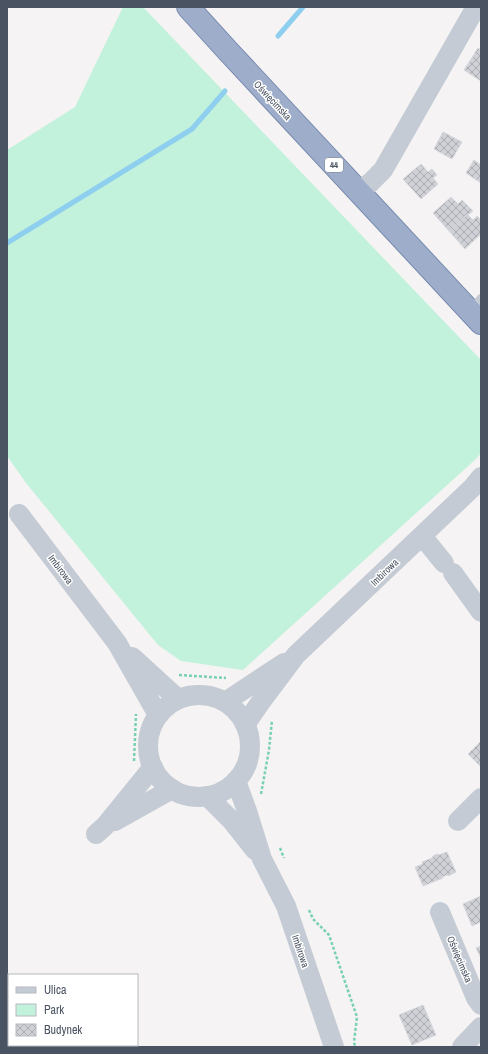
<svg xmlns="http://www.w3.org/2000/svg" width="488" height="1054" font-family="'Archivo Narrow',sans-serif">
  <defs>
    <pattern id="building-cross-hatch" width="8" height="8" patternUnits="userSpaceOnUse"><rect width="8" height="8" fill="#cfd1d7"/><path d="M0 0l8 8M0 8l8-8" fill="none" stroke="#aaacb2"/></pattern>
  </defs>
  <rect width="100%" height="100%" fill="#f5f3f3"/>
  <!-- green -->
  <polygon fill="#c2f2db" points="123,7 143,7 481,360 481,453 477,458 243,670 181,661 158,645 26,483 7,456 7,150 75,107"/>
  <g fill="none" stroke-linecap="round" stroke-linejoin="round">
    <!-- stream -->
    <g stroke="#8ecfef" stroke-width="5">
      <polyline points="278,36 303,7"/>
      <polyline points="7,243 192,129 225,91"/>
    </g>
  </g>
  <!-- building -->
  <g fill="url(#building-cross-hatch)" stroke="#d7d8de">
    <polygon points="478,48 481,50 481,81 464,70"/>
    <polygon points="443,132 462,142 452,159 434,149"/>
    <polygon points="474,160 481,165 481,183 466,173"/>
    <polygon points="421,164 428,172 432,169 437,175 433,178 438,184 421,199 403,179"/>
    <polygon points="451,197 458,204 462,200 473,211 468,215 467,214 449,231 433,213"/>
    <polygon points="467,214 473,220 477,216 481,220 481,234 465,249 449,231"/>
    <polygon points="481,741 481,767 468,754"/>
    <polygon points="447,852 456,872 448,876 447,875 442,877 443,878 423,886 415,867 423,864 422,862 432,858 433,856 437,854 439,855"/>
    <polygon points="481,896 481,922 472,926 463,904"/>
    <polygon points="481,946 481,958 476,948"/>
    <polygon points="423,1005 436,1035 412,1045 399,1015"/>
  </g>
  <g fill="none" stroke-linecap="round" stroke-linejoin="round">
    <!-- trunk casing -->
    <g stroke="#7589ae" stroke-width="24">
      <polyline id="trunk" points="188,7 227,50 481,323"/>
    </g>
    <!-- path -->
    <g stroke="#79d1b1" stroke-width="2.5" stroke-dasharray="3 2" stroke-linecap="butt">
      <polyline points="179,675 226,678"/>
      <polyline points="134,761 136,714"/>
      <polyline points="261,794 269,750 272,720"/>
      <polyline points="280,848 284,858"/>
      <polyline points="309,910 313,919 329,935 357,1017 354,1042 355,1047"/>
    </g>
    <!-- service -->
    <polyline stroke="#c4cbd4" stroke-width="10" points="472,312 481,299"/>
    <!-- minor -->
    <g stroke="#c4cbd4" stroke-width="20">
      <polyline points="360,192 371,182 383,170 476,7"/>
      <polyline points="19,514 117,643 158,715"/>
      <polyline points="422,536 444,563"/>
      <polyline points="453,573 481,612"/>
      <polyline points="132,657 178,699"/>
      <circle cx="199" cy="746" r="51"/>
      <polyline points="225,702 284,663"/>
      <polyline points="245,725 260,703 296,655 472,488 481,477"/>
      <polyline points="236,781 247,811 262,859 286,906 334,1047"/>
      <polyline points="207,796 232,821 255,850"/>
      <polyline points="115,821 172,789"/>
      <polyline points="458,821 481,798"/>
      <polyline points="96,834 105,826 153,767"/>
      <polyline points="440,912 476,998 481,1005"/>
      <polyline points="462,1047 481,1027"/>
    </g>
    <!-- trunk -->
    <use href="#trunk" stroke="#9eaeca" stroke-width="22"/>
  </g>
  <g text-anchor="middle" stroke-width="3" stroke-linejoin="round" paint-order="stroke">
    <!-- shield labels -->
    <rect fill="#fff" stroke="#808790" stroke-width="1" x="325" y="158" width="18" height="14" rx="3"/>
    <g font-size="9" font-weight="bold" fill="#4a5361">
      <text x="334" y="168">44</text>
    </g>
    <!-- street labels -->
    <g font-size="10" fill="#4a5361" stroke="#fff">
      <text transform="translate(273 100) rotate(47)" y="4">Oświęcimska</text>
      <text transform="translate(61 569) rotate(53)" y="4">Imbirowa</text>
      <text transform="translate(384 572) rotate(-44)" y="4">Imbirowa</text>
      <text transform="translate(301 951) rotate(71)" y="4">Imbirowa</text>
      <text transform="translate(460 959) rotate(67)" y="4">Oświęcimska</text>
    </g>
  </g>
  <!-- border -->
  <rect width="488" height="1054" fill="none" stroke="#4a5361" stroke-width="16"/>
  <!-- legend -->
  <rect x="8" y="974" width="130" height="72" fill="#ffffff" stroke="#b7bac0"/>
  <rect x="16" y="987" width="20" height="6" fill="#c4cbd4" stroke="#b7bac0"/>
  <text x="44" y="994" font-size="12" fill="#4a5361">Ulica</text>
  <rect x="16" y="1004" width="20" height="12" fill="#c2f2db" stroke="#b7bac0"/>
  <text x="44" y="1014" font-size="12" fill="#4a5361">Park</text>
  <rect x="16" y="1024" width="20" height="12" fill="url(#building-cross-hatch)" stroke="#b7bac0"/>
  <text x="44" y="1034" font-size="12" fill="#4a5361">Budynek</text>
</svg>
